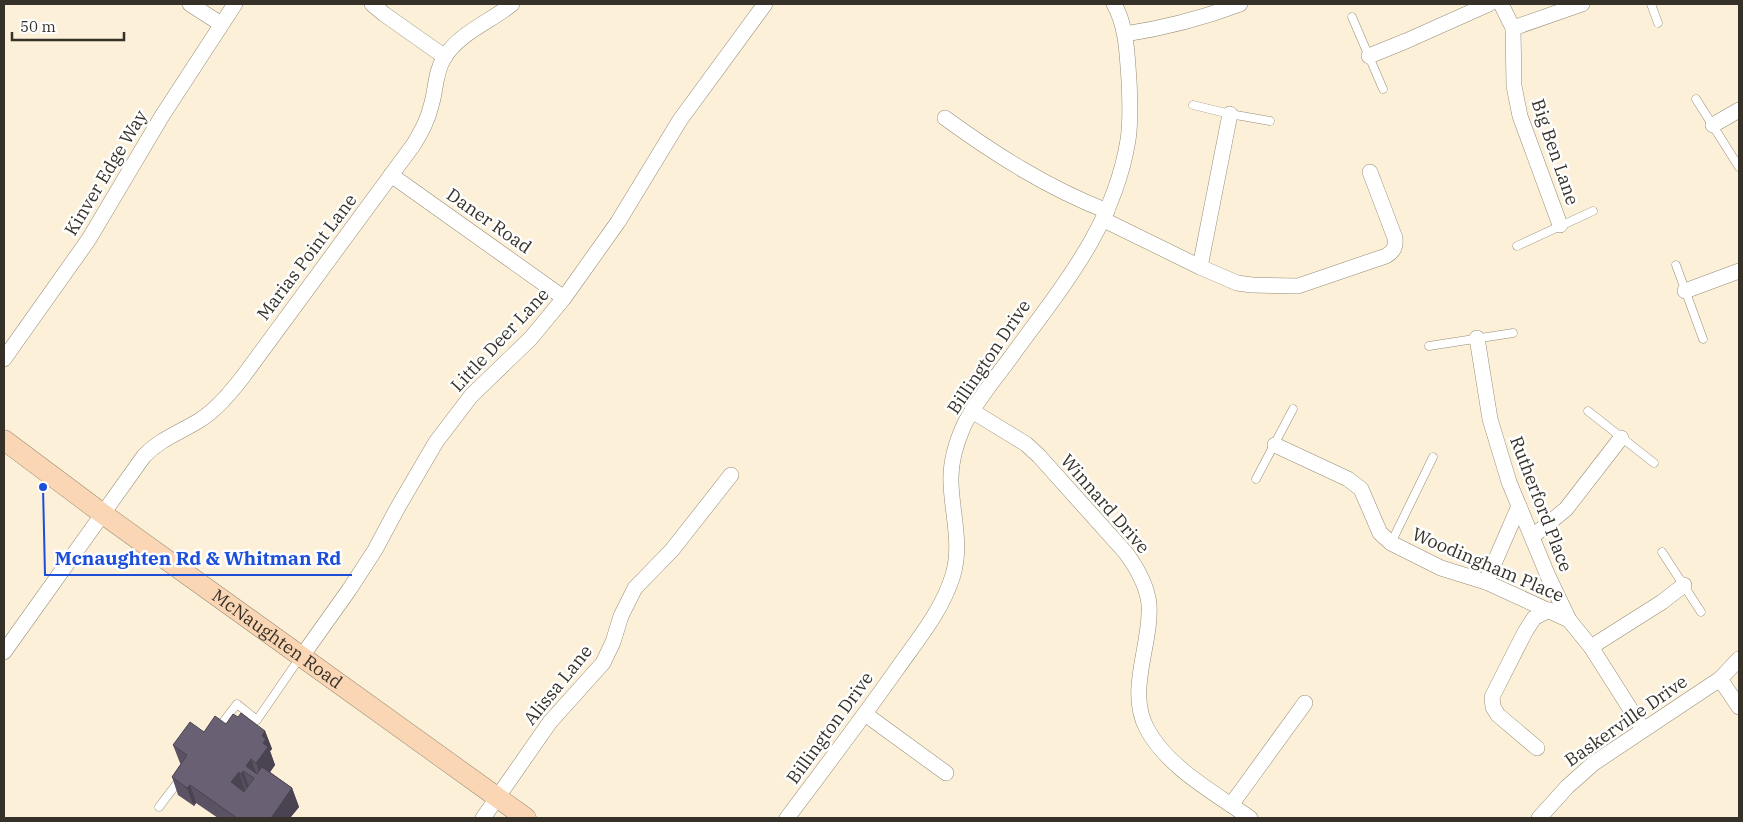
<svg xmlns="http://www.w3.org/2000/svg" width="1743" height="822" font-family="'IBM Plex Serif',serif">
  <rect width="100%" height="100%" fill="#fcf0d8"/>
  <g fill="none" stroke-linecap="round" stroke-linejoin="round">
    <!-- lane casing -->
    <g stroke="#968c76" stroke-width="9">
      <g id="lane">
        <polyline points="1651,4 1658,23"/>
        <polyline points="1352,17 1383,89"/>
        <polyline points="1696,99 1739,167"/>
        <polyline points="1193,105 1230,114 1270,121"/>
        <polyline points="1517,246 1593,211"/>
        <polyline points="1676,265 1703,339"/>
        <polyline points="1429,346 1513,333"/>
        <polyline points="1588,411 1654,463"/>
        <polyline points="1256,479 1293,409"/>
        <polyline points="1391,543 1433,457"/>
        <polyline points="1662,552 1701,612"/>
        <polyline points="217,730 237,704 257,720 301,656"/>
        <polyline points="159,807 181,778"/>
      </g>
    </g>
    <!-- street casing -->
    <g stroke="#968c76" stroke-width="16">
      <g id="street">
        <polyline points="190,4 221,24"/>
        <polyline points="372,4 384,14 445,57"/>
        <polyline points="1501,4 1513,28 1514,86 1520,116 1560,225"/>
        <polyline points="1513,28 1582,4"/>
        <path d="M 1125,34 C 1164,28 1203,18 1240,4"/>
        <polyline points="1369,56 1406,41 1489,4"/>
        <path d="M 945,118 C 996,155 1048,188 1107,211"/>
        <polyline points="1713,125 1739,110"/>
        <polyline points="391,175 564,298"/>
        <path d="M 1104,220 L 1200,267 L 1237,283 L 1252,285 L 1298,286 L 1386,256 C 1394,251 1396,247 1395,238 L 1370,172"/>
        <polyline points="1200,267 1230,114"/>
        <polyline points="1685,291 1739,271"/>
        <polyline points="1477,338 1490,419 1509,482 1548,576 1569,620"/>
        <polyline points="4,359 89,239 162,116 235,4"/>
        <path d="M 972,411 L 1026,444 L 1039,456 L 1126,553 C 1137,568 1147,586 1149,604 C 1152,644 1126,691 1147,729 C 1168,768 1215,793 1250,818"/>
        <polyline points="1275,445 1348,479 1361,489 1380,533 1391,543 1441,568 1486,582 1569,620 1591,647 1643,729"/>
        <polyline points="1533,536 1566,509 1621,438"/>
        <polyline points="1486,582 1519,506"/>
        <polyline points="1591,647 1662,602 1684,585"/>
        <path d="M 4,652 L 144,456 C 160,439 181,432 200,420 C 217,409 230,393 242,378 L 414,144 C 421,132 428,120 431,106 C 436,91 435,72 444,58 C 459,33 490,22 512,4"/>
        <polyline points="302,656 349,590 375,550 398,507 436,442 471,396 531,338 564,298 618,222 680,120 765,4"/>
        <polyline points="1720,679 1739,707"/>
        <polyline points="865,714 946,773"/>
        <polyline points="1537,748 1498,715 1493,707 1492,697 1525,632 1534,618 1549,610"/>
        <polyline points="1231,805 1305,703"/>
        <polyline points="483,818 550,722 603,663 613,642 621,616 635,588 672,550 731,475"/>
        <path d="M 787,818 C 824,769 861,720 897,669 C 918,639 942,611 953,575 C 962,544 952,514 951,483 C 950,464 956,443 964,425 C 976,401 995,379 1011,357 C 1061,288 1114,227 1128,140 C 1131,121 1130,100 1129,80 C 1127,55 1127,27 1114,4"/>
        <polyline points="1539,818 1567,787 1594,763 1720,679 1739,659"/>
      </g>
    </g>
    <!-- secondary casing -->
    <g stroke="#968c76" stroke-width="21">
      <g id="secondary">
        <path id="s1" d="M 4,440 L 103,514 L 526,818"/>
      </g>
    </g>
    <!-- lane -->
    <use href="#lane" stroke="#fff" stroke-width="8"/>
    <!-- street -->
    <use href="#street" stroke="#fff" stroke-width="15"/>
    <!-- secondary -->
    <use href="#secondary" stroke="#fbd6b5" stroke-width="20"/>
  </g>
  <!-- wall -->
  <polygon fill="#5b5364" points="238,717 265,731 272,749 270,751 275,765 270,772 292,788 299,807 290,818 218,818 196,803 194,806 178,795 172,777 181,764 180,763 173,745 204,732 226,724"/>
  <!-- shaded-wall -->
  <g fill="#4a4351">
    <polygon points="265,731 272,749 270,751 275,765 263,782 256,763 262,736"/>
    <polygon points="251,759 258,778 254,778 246,766"/>
    <polygon points="243,771 250,789 248,792 241,774"/>
    <polygon points="239,772 245,790 238,801 231,782"/>
    <polygon points="190,785 196,803 194,806 187,788"/>
    <polygon points="292,788 299,807 290,818 271,818"/>
  </g>
  <!-- building -->
  <path fill="#6a6074" stroke="#4a4351" fill-rule="evenodd" d="M 241,713 L 265,731 L 262,736 L 266,739 L 263,743 L 268,747 L 256,763 L 251,759 L 246,766 L 257,774 L 262,767 L 292,788 L 271,818 L 237,818 L 190,785 L 187,788 L 172,777 L 187,755 L 173,745 L 190,722 L 204,732 L 215,716 L 226,724 L 233,714 L 238,717 ZM 243,771 L 254,778 L 244,792 L 231,782 L 239,772 L 241,774 Z"/>
  <g text-anchor="middle" stroke-width="5" stroke-linejoin="round" paint-order="stroke">
    <!-- street labels -->
    <g font-size="18" fill="#353128" stroke="#fefefe">
      <text transform="translate(1555 152) rotate(71)" y="6">Big Ben Lane</text>
      <text transform="translate(106 173) rotate(-59)" y="6">Kinver Edge Way</text>
      <text transform="translate(489 221) rotate(35)" y="6">Daner Road</text>
      <text transform="translate(307 257) rotate(-53)" y="6">Marias Point Lane</text>
      <text transform="translate(500 340) rotate(-47)" y="6">Little Deer Lane</text>
      <text transform="translate(989 357) rotate(-56)" y="6">Billington Drive</text>
      <text transform="translate(1105 504) rotate(49)" y="6">Winnard Drive</text>
      <text transform="translate(1541 504) rotate(69)" y="6">Rutherford Place</text>
      <text transform="translate(1488 565) rotate(23)" y="6">Woodingham Place</text>
      <text dy="6" stroke="none"><textPath href="#s1" startOffset="338">McNaughten Road</textPath></text>
      <text transform="translate(558 685) rotate(-51)" y="6">Alissa Lane</text>
      <text transform="translate(1626 721) rotate(-35)" y="6">Baskerville Drive</text>
      <text transform="translate(830 728) rotate(-54)" y="6">Billington Drive</text>
    </g>
  </g>
  <!-- callouts -->
  <path fill="none" stroke="#1d4ed8" stroke-width="2" d="M43 487L45 575H352"/>
  <circle fill="#1d4ed8" stroke="#fefefe" stroke-width="2" cx="43" cy="487" r="5"/>
  <g font-size="19" text-anchor="middle" font-weight="bold" fill="#1d4ed8" stroke="#fefefe" stroke-width="5" stroke-linejoin="round" paint-order="stroke">
    <text x="198" y="565">Mcnaughten Rd &amp; Whitman Rd</text>
  </g>
  <!-- border -->
  <rect width="1743" height="822" fill="none" stroke="#353128" stroke-width="10"/>
  <!-- scale -->
  <path d="M12 32v8h112v-8" fill="none" stroke="#353128" stroke-width="2.5"/>
  <text x="20" y="32" font-size="15" fill="#353128" stroke="#fefefe" stroke-width="4" paint-order="stroke">50 m</text>
</svg>
